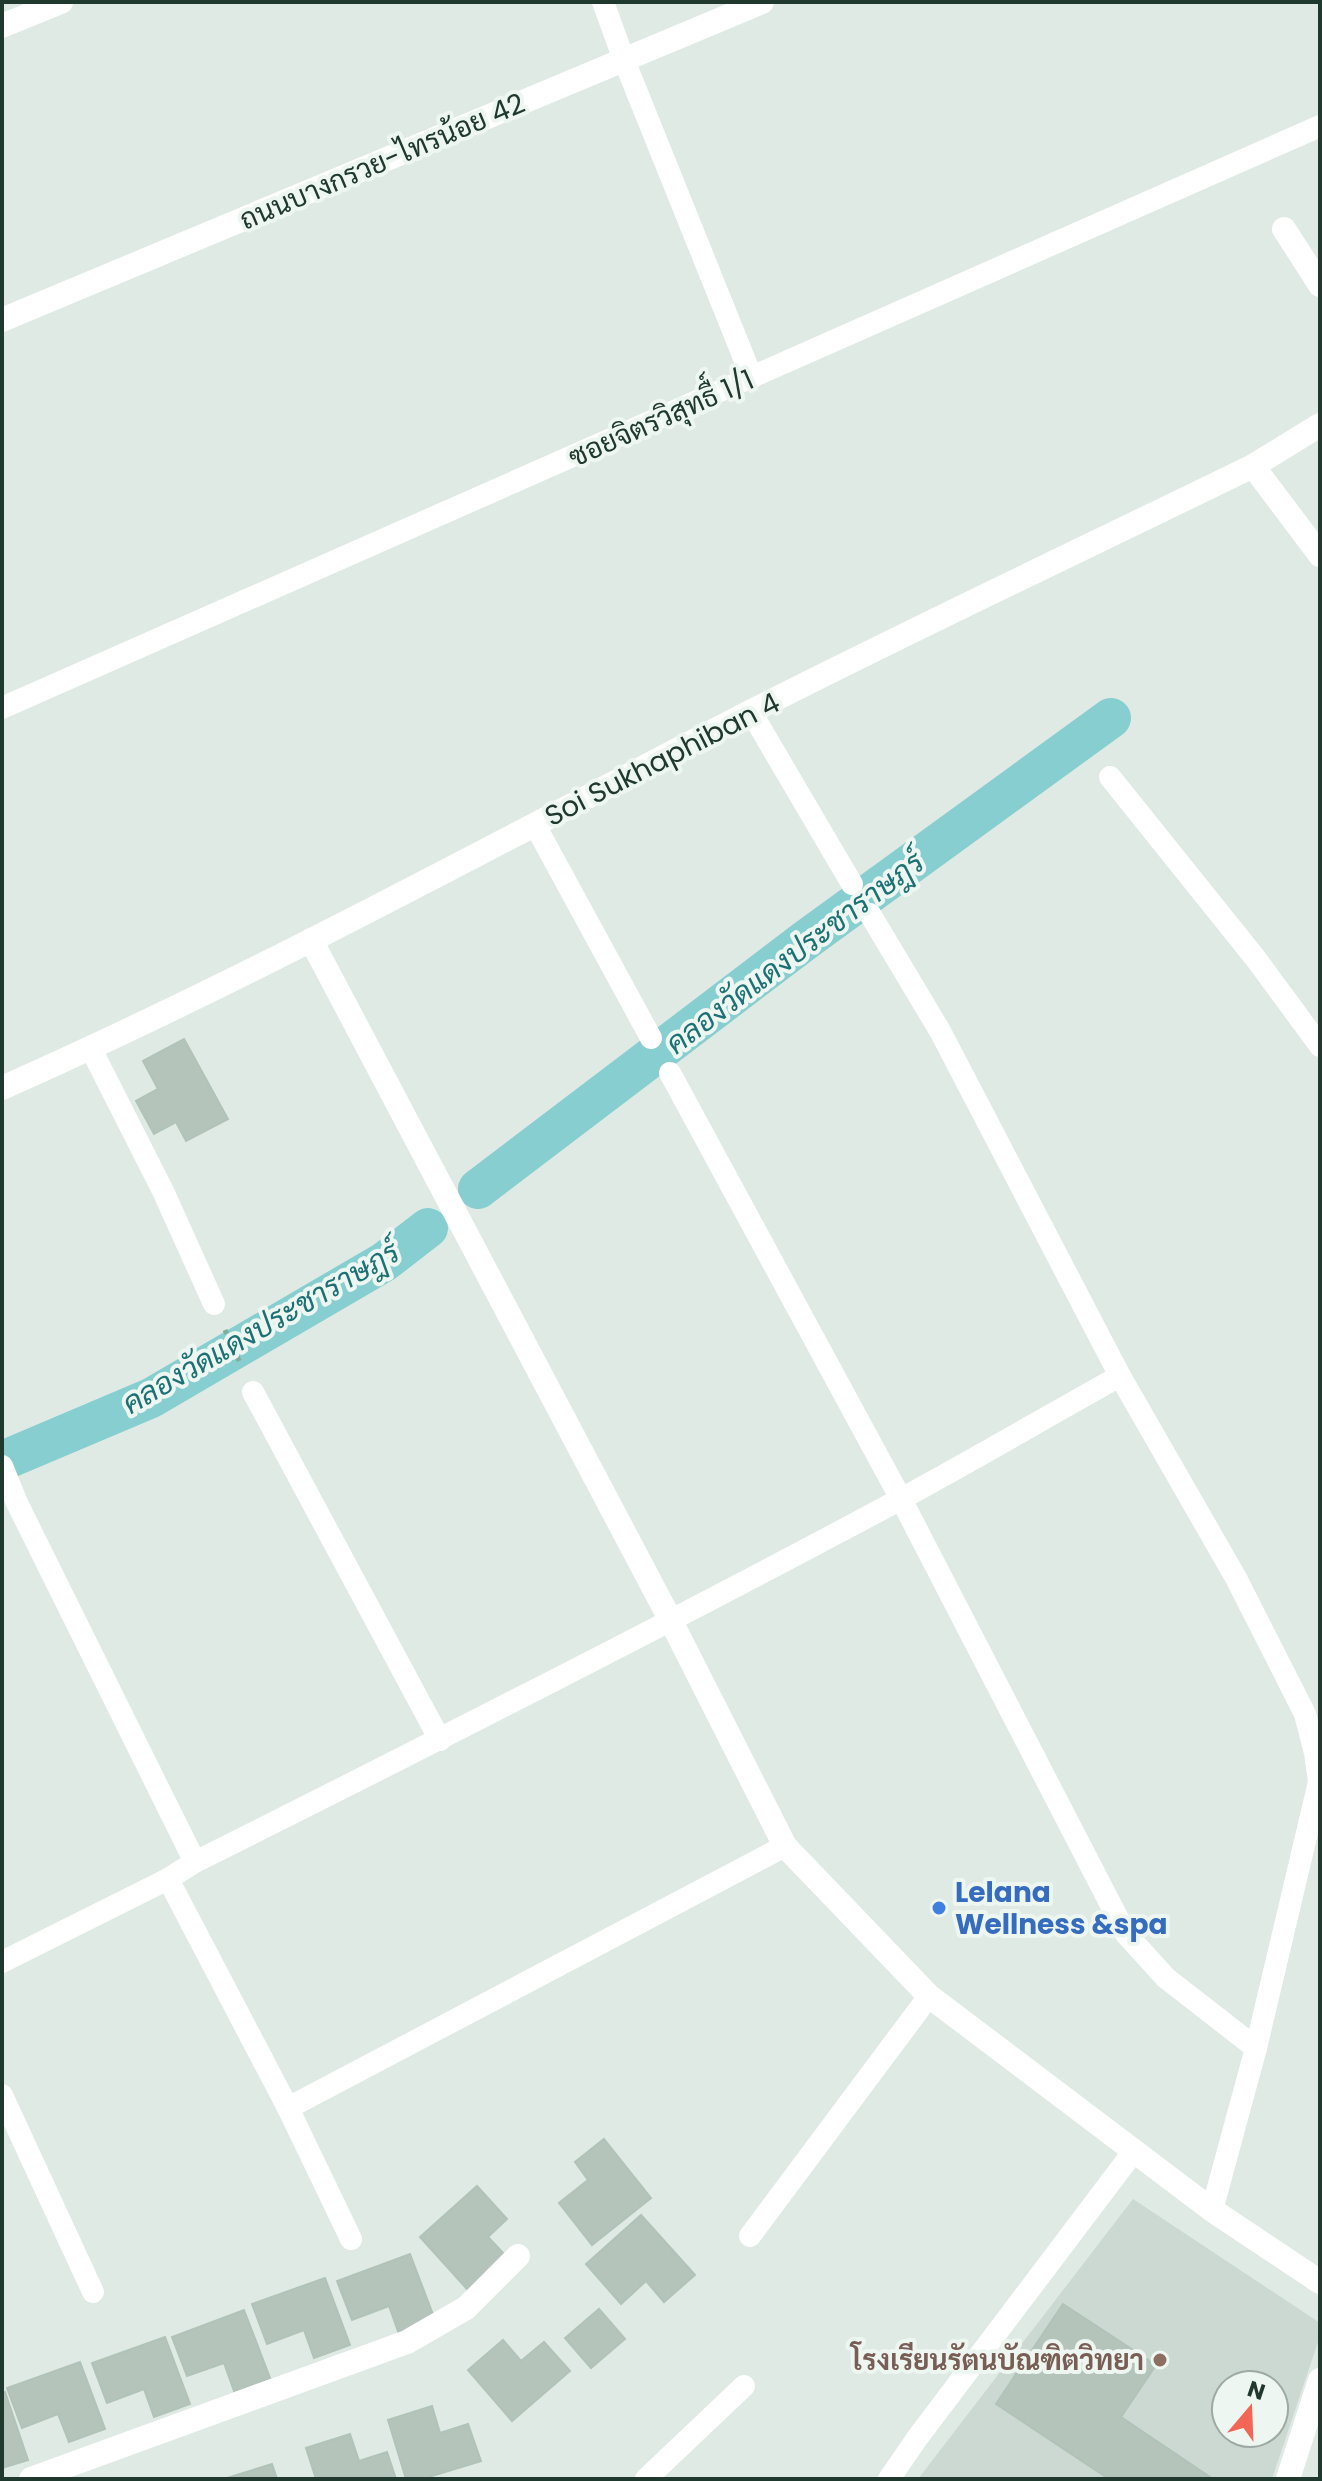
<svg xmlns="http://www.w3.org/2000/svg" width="1322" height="2481" font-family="Poppins,Sarabun,sans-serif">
  <rect width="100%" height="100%" fill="#deeae3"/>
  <!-- built -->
  <path fill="#ccd9d2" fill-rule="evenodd" d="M 1133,2199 L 1320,2323 L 1320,2336 L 1272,2479 L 918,2479 ZM 1226,2385 L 1274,2385 L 1274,2433 L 1226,2433 Z"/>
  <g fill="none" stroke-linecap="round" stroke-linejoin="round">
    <!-- canal -->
    <g stroke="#86cecf" stroke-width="40">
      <polyline points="478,1189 807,939 1111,718"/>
      <polyline points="2,1461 151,1398 384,1262 428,1228"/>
    </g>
  </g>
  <!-- building -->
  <g fill="#b4c4bb" stroke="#b1c3b9" stroke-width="2">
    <polygon points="184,1039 228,1119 186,1141 176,1122 154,1134 136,1101 158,1089 143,1061"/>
    <polygon points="604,2139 651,2198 592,2245 559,2203 588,2180 575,2162"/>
    <polygon points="477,2186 507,2219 488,2237 505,2255 467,2289 420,2237"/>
    <polygon points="641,2215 695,2275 664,2302 646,2281 621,2304 586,2264"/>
    <polygon points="410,2254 435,2320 399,2334 389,2306 352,2320 337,2281"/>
    <polygon points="325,2278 350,2345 314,2358 304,2330 267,2344 252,2304"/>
    <polygon points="1063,2304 1156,2365 1121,2417 1213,2479 1109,2479 996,2404"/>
    <polygon points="599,2309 625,2339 591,2368 565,2338"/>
    <polygon points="244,2310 270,2378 234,2391 224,2363 187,2376 172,2337"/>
    <polygon points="165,2337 190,2404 154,2417 144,2389 107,2403 92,2363"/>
    <polygon points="503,2340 521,2361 544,2342 570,2371 512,2421 468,2370"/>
    <polygon points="80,2362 105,2429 69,2442 58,2414 22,2428 7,2388"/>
    <polygon points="5,2392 28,2460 2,2468 2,2393"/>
    <polygon points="432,2406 440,2433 468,2424 481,2461 422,2479 406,2479 388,2420"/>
    <polygon points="350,2434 359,2461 387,2452 396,2479 316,2479 306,2448"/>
    <polygon points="272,2464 277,2479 228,2479 227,2478"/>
  </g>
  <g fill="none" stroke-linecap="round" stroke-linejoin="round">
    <!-- path -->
    <polyline stroke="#7fad98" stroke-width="5" stroke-dasharray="4 6" stroke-linecap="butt" points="225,1330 241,1365"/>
    <!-- service -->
    <g stroke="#fff" stroke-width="22">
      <polyline points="603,2 624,60 752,378"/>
      <polyline points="2,708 1320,126"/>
      <polyline points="751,712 852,884"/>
      <polyline points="1110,777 1256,959 1320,1046"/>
      <polyline points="535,825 651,1038"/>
      <polyline points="870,914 940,1031 1120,1376 1236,1578 1305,1714 1315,1753 1319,1782 1256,2048 1212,2210"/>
      <polyline points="91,1049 163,1191 214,1304"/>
      <polyline points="670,1073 901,1499 1126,1934 1166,1978 1256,2048"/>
      <polyline points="253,1392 440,1740"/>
      <polyline points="2,1466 17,1503 195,1862"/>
      <polyline points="168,1879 288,2108 351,2239"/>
      <path d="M 2,1962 L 168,1879 L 195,1862 C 431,1744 666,1625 899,1500 C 973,1460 1046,1417 1120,1376"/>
      <polyline points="2,2095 93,2292"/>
      <polyline points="288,2108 785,1846"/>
      <polyline points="750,2236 929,1996"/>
      <polyline points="646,2479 744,2386"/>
      <polyline points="889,2479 918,2437 1134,2151"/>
    </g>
    <!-- minor -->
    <g stroke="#fff" stroke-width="24">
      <polyline points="2,26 61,2"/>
      <polyline points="1284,229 1320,285"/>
      <polyline points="2,320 762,2"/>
      <polyline points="1253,466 1320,555"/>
      <polyline points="311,940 671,1621 785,1846 929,1996 1212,2210 1320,2282"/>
      <path d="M 2,1088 C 257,975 501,841 748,713 C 915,628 1085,548 1253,466 L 1320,425"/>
      <polyline points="31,2479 407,2342 466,2308 518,2256"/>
      <polyline points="1288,2479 1320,2380"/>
    </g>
  </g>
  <!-- markers -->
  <circle fill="#3f7fe0" stroke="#eef6f1" stroke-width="3" cx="939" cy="1908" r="8"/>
  <circle fill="#8d6e63" stroke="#eef6f1" stroke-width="3" cx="1160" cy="2360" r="8"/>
  <g text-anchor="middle" stroke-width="8" stroke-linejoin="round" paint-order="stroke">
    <!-- street labels -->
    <g font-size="28" fill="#20392f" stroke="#eef6f1">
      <text transform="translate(382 161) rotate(-23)" y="10">ถนนบางกรวย-ไทรน้อย 42</text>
      <text transform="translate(661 418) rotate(-24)" y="10">ซอยจิตรวิสุทธื์ 1/1</text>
      <text transform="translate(662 759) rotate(-27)" y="10">Soi Sukhaphiban 4</text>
    </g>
    <!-- shop labels -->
    <g font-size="28" font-weight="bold" fill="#366cbe" stroke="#eef6f1" text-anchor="start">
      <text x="955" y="1902">Lelana<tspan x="955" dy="32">Wellness &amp;spa</tspan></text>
    </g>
    <!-- education labels -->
    <g font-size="28" font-weight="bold" fill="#785e54" stroke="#eef6f1" text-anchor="end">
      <text x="1144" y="2370">โรงเรียนรัตนบัณฑิตวิทยา</text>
    </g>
    <!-- water labels -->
    <g font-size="30" font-style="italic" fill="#1b7174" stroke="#eef6f1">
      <text transform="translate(795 953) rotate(-37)" y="10">คลองวัดแดงประชาราษฎร์</text>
      <text transform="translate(261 1328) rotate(-30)" y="10">คลองวัดแดงประชาราษฎร์</text>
    </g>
  </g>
  <!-- border -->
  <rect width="1322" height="2481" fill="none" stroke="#20392f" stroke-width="8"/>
  <!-- north arrow -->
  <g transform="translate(1250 2409) rotate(19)"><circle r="38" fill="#eef6f1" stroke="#9caaa3" stroke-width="2"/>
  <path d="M0-6L14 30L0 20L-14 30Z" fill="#f16655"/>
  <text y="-12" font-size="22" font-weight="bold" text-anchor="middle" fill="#20392f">N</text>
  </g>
</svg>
